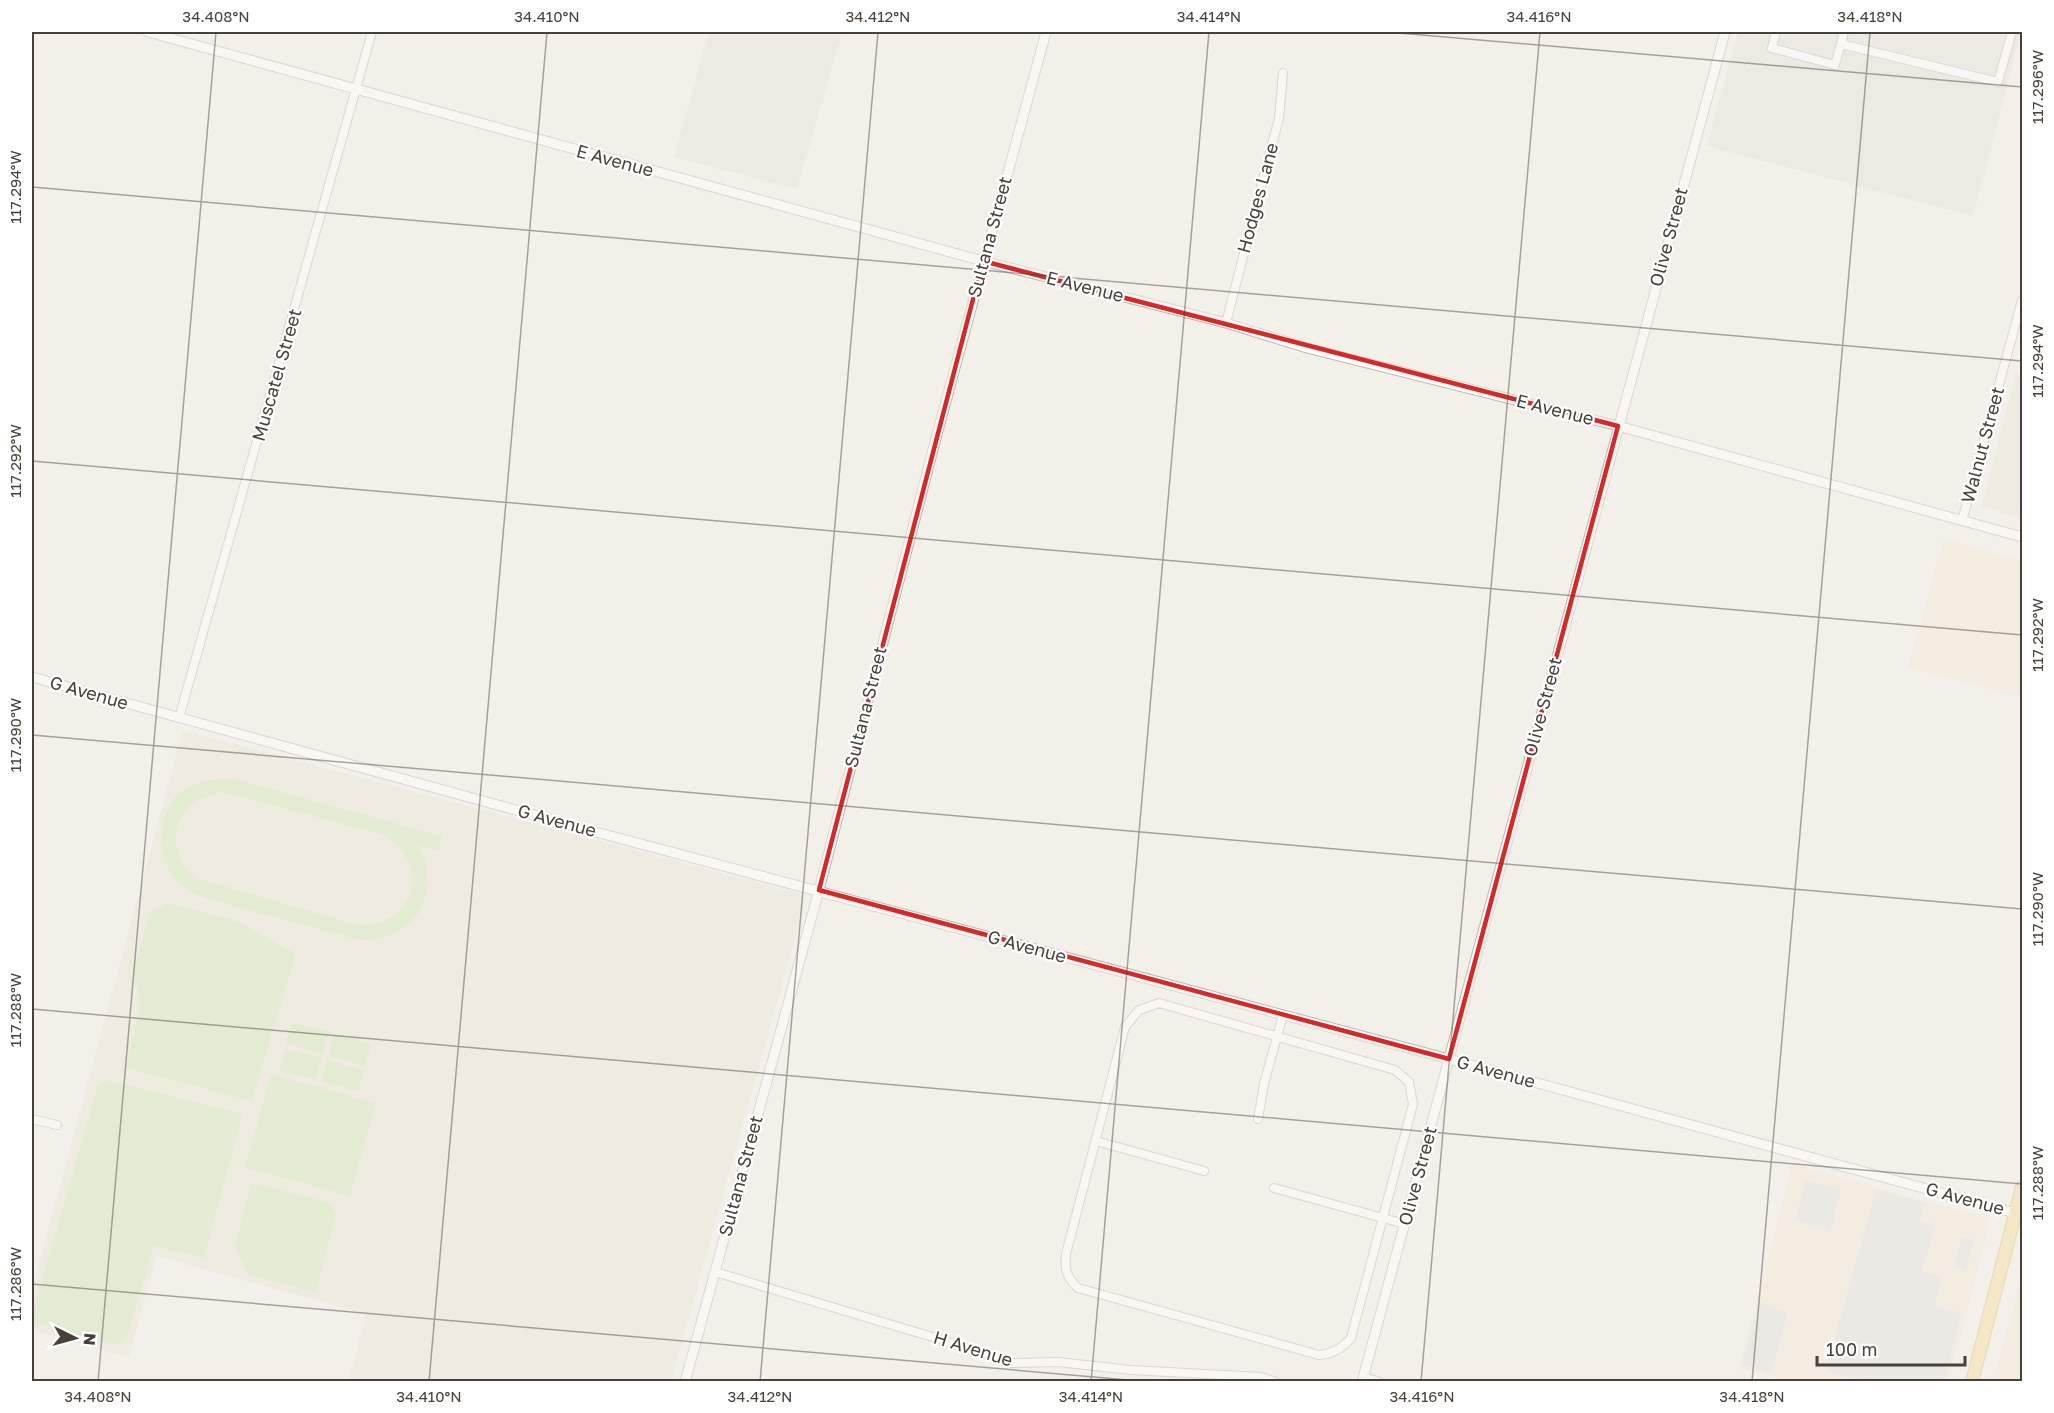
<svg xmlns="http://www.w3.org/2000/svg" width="2054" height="1413" font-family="'Golos Text',sans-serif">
  <rect width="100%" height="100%" fill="#f3f0ea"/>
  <!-- residential -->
  <g fill="#e7e2d9">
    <polygon points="709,32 842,32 797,189 674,157"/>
    <polygon points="1738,32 2021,32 1973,216 1707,146"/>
  </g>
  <!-- commercial -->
  <g fill="#f3e7d7">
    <polygon points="1944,539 2022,561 2022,698 1908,667"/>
    <polygon points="1793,1164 1984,1217 1989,1228 1948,1381 1786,1381 1739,1369"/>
    <polygon points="2022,1272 2022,1381 1993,1381 2011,1317"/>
  </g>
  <!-- education -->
  <g fill="#ebe5d5">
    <polygon points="2016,373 2022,375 2022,518 1981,507"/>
    <polygon points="183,730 807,896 671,1381 349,1381 366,1314 156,1256 129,1358 32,1330 32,1289"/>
  </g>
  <!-- green -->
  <g fill="#d0e4b7" fill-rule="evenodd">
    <path d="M 222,779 L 234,779 L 442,836 L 438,850 L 419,846 C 443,894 415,941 360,940 L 205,898 C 191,892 177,884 169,870 C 155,846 160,808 182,791 C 194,782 208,780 222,779 ZM 223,792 L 381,834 C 434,862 417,927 357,925 L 196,878 C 159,845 175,799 223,792 Z"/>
    <polygon points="168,903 239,922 296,954 252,1101 126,1068 140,1007 134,970 149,913"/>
    <polygon points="292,1023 329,1032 323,1054 286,1044"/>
    <polygon points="334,1034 371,1044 365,1066 328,1056"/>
    <polygon points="285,1049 322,1058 316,1080 279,1071"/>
    <polygon points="327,1060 364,1070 358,1091 322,1082"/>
    <polygon points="271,1074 376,1103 350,1196 245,1167"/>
    <polygon points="106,1080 243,1114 204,1258 154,1246 126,1340 114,1345 32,1322 32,1315 98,1085"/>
    <polygon points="251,1183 331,1203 336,1214 316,1292 249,1275 235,1246"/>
  </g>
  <!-- parking -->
  <g fill="#e2e1de">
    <polygon points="1806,1180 1841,1190 1830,1230 1795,1220"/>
    <polygon points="1876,1190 1925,1203 1920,1221 1935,1224 1922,1272 1942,1277 1934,1306 1962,1313 1944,1381 1869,1381 1826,1371"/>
    <polygon points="1962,1237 1974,1240 1966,1270 1954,1267"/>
    <polygon points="1759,1303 1788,1312 1771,1373 1742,1364"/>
  </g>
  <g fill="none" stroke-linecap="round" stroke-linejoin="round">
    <!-- minor casing -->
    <g stroke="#beb8ad" stroke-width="10">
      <g id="minor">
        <polyline points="1776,32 1772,48 1835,65 1841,44 1998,82 2012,32"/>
        <polyline points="1841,44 1844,32"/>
        <polyline points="1226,323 1279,118 1283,73"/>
        <polyline points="1962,521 2022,300"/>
        <polyline points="179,718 372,32"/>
        <path d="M 1159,1003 L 1395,1070 L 1409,1082 L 1413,1104 L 1351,1338 C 1341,1349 1334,1353 1319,1355 L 1078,1288 C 1067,1278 1064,1269 1066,1254 L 1125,1027 L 1139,1010 Z"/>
        <polyline points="32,1119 57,1125"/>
        <polyline points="1258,1119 1264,1084 1283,1015"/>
        <polyline points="1096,1141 1204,1171"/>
        <polyline points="1274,1188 1405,1224"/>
        <polyline points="715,1272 939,1339 1011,1363 1058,1362 1131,1370 1261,1377 1276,1382"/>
        <polyline points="1363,1377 1380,1382"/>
      </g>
    </g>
    <!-- tertiary casing -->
    <g stroke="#beb8ad" stroke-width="11">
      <g id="tertiary">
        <polyline points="148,32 983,261 1226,323 1307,348 1618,426 2022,537"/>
        <polyline points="32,677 592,831 1449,1059 2015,1213"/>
        <polyline points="685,1382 819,890 935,442 1046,32"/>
        <polyline points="1362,1382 1725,32"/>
      </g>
    </g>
    <!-- primary casing -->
    <g stroke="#d9b972" stroke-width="14">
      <polyline id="primary" points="1972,1382 2022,1187"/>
    </g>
    <!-- minor -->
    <use href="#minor" stroke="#fff" stroke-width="8"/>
    <!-- tertiary -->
    <use href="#tertiary" stroke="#fff" stroke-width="9"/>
    <!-- primary -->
    <use href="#primary" stroke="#f5dca1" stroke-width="12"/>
  </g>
  <!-- marked area -->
  <path d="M0 0H2054V1413H0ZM 983,261 L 1618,426 L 1449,1059 L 819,890 Z" fill="#f3f0ea" fill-opacity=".55" fill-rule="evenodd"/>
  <path fill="none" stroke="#d62828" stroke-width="4.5" stroke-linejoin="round" d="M 983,261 L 1618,426 L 1449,1059 L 819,890 Z"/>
  <!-- ticks -->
  <path fill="none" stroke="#474139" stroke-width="1.5" stroke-opacity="0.45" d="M 1387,32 L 2022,87M 32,187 L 2022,361M 32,461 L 2022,635M 32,735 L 2022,909M 32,1009 L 2022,1184M 32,1284 L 1151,1382M 98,1382 L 216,32M 429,1382 L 547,32M 760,1382 L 878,32M 1091,1382 L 1209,32M 1421,1382 L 1540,32M 1752,1382 L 1870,32"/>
  <g text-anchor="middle" stroke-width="4.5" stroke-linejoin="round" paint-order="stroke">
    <!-- street labels -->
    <g font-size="18" fill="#474139" stroke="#fff">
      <text transform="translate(615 161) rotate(15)" y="6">E Avenue</text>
      <text transform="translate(1258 198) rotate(-75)" y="6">Hodges Lane</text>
      <text transform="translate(990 237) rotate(-75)" y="6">Sultana Street</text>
      <text transform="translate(1669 237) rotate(-75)" y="6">Olive Street</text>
      <text transform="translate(1085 287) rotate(14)" y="6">E Avenue</text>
      <text transform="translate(277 375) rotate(-74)" y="6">Muscatel Street</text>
      <text transform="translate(1555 410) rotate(14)" y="6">E Avenue</text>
      <text transform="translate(1983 445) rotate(-75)" y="6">Walnut Street</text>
      <text transform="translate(89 693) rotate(16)" y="6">G Avenue</text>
      <text transform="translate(866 707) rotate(-76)" y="6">Sultana Street</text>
      <text transform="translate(1543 707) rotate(-75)" y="6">Olive Street</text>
      <text transform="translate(557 821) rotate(15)" y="6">G Avenue</text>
      <text transform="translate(1027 947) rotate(15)" y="6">G Avenue</text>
      <text transform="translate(1496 1072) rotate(15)" y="6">G Avenue</text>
      <text transform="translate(741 1176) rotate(-75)" y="6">Sultana Street</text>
      <text transform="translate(1418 1176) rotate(-75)" y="6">Olive Street</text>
      <text transform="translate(1965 1199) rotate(15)" y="6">G Avenue</text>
      <text transform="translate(973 1349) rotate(17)" y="6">H Avenue</text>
    </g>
  </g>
  <!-- border -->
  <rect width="2054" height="1413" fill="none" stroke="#ffffff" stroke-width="66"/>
  <!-- north arrow -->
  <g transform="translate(75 1338) rotate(95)" stroke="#ffffff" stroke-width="4.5" paint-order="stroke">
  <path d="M0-4.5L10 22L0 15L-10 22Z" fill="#474139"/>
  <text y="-9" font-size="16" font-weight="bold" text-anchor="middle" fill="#474139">N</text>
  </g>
  <!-- scale -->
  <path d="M1817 1356v9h148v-9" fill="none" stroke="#474139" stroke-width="3"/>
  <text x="1826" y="1356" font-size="18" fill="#474139" stroke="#ffffff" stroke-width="4.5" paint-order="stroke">100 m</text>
  <rect x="33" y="33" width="1988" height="1347" fill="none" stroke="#474139" stroke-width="2"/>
  <g font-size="15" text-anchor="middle" fill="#474139">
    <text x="216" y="22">34.408°N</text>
    <text x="547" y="22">34.410°N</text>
    <text x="878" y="22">34.412°N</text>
    <text x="1209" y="22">34.414°N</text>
    <text x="1539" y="22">34.416°N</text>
    <text x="1870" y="22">34.418°N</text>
    <text transform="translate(2038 87) rotate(-90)" y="5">117.296°W</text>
    <text transform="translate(16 187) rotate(-90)" y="5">117.294°W</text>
    <text transform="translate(2038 361) rotate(-90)" y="5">117.294°W</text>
    <text transform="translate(16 461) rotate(-90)" y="5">117.292°W</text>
    <text transform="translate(2038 635) rotate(-90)" y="5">117.292°W</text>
    <text transform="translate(16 735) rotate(-90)" y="5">117.290°W</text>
    <text transform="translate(2038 909) rotate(-90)" y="5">117.290°W</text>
    <text transform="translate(16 1010) rotate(-90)" y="5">117.288°W</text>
    <text transform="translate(2038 1183) rotate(-90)" y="5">117.288°W</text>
    <text transform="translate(16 1284) rotate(-90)" y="5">117.286°W</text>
    <text x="98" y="1402">34.408°N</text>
    <text x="429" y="1402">34.410°N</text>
    <text x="760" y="1402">34.412°N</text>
    <text x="1091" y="1402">34.414°N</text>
    <text x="1422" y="1402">34.416°N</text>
    <text x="1752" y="1402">34.418°N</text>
  </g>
</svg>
